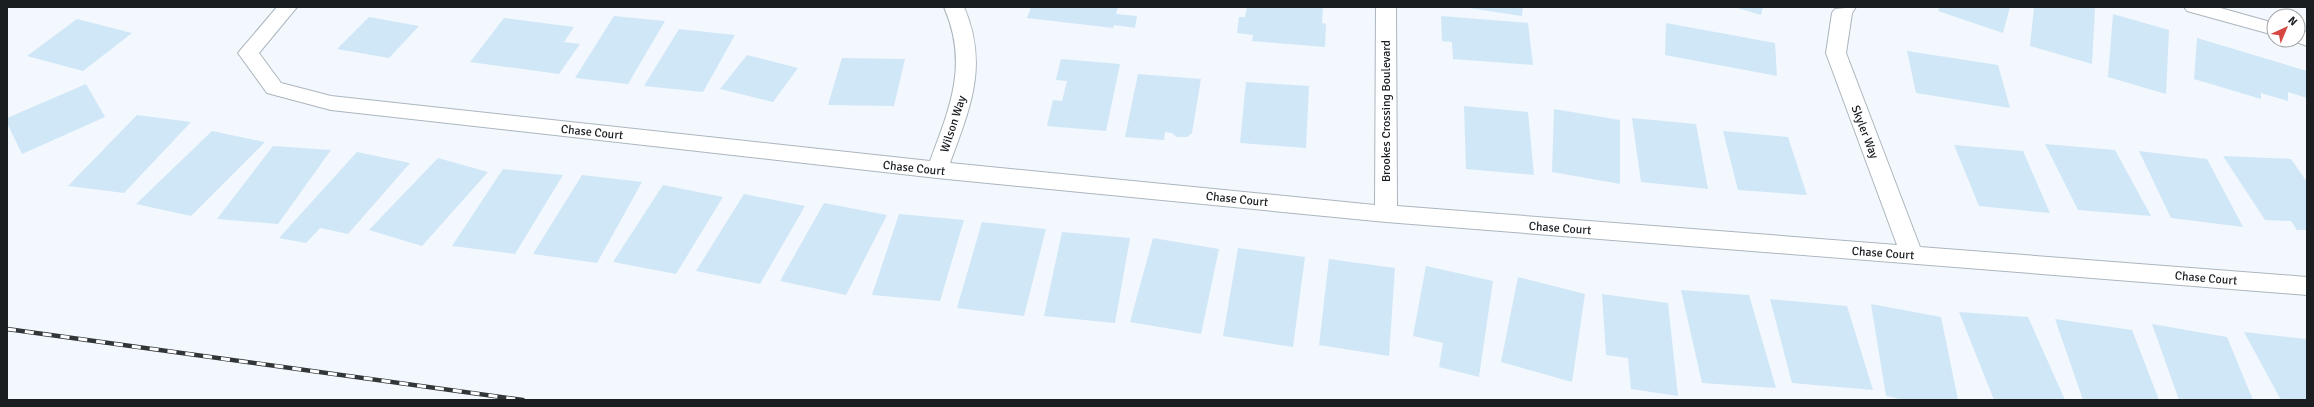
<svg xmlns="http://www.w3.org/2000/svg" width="2314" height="407" font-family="Signika,sans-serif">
  <rect width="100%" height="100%" fill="#f2f8fd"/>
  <!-- building -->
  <g fill="#d0e7f8">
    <polygon points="1031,7 1118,7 1116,14 1137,16 1135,28 1114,25 1113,28 1027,18"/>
    <polygon points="1247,7 1323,8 1322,23 1326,24 1325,47 1252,41 1253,35 1237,33 1239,17 1245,17"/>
    <polygon points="1469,7 1523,7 1522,16 1469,8"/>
    <polygon points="1734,7 1763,7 1761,15"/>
    <polygon points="1940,7 2010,7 2003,33 1938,11"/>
    <polygon points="2034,7 2095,8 2092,64 2030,46"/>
    <polygon points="2113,14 2169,30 2166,94 2108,77"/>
    <polygon points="614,16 665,21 628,84 575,78"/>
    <polygon points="1441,16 1528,23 1533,65 1453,59 1452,42 1442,41"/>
    <polygon points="369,17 419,26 389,58 337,49"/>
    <polygon points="504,18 574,27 564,42 580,44 559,74 470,62"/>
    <polygon points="77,19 132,33 83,71 27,56"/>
    <polygon points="1666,23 1775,43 1777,76 1665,55"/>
    <polygon points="679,29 735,35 703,92 644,86"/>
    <polygon points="2197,38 2307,71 2307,98 2288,92 2288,101 2261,93 2261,99 2194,79"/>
    <polygon points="1907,51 1998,65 2010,108 1916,93"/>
    <polygon points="747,55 798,68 773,102 720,89"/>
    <polygon points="842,58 905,59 894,106 828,105"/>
    <polygon points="1061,59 1120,64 1106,131 1047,126 1053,100 1062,101 1067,81 1056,80"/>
    <polygon points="1138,74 1201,79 1192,133 1187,137 1177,137 1172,133 1165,132 1164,140 1125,137"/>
    <polygon points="1246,82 1309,86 1306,148 1240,143"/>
    <polygon points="86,84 105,117 22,154 7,123 7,118"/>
    <polygon points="1464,106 1528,112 1534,175 1466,169"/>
    <polygon points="1554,109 1620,120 1620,184 1552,172"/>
    <polygon points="137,115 191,122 124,193 68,186"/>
    <polygon points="1632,118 1696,124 1708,189 1641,182"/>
    <polygon points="212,131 265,142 191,216 136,204"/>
    <polygon points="1723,131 1788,137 1807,195 1738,190"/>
    <polygon points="2045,144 2115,150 2151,216 2078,210"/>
    <polygon points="1954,145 2023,151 2050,213 1979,206"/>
    <polygon points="273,146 331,150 278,224 217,219"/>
    <polygon points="2139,151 2207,159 2243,227 2171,218"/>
    <polygon points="357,152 410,163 348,234 320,228 306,243 279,238"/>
    <polygon points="2223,156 2291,159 2307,182 2307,230 2297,230 2291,221 2265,220"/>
    <polygon points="438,158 488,172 422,246 369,230"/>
    <polygon points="503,169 563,175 515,254 452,246"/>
    <polygon points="582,175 642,182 597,263 533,254"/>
    <polygon points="663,185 723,197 676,274 613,262"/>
    <polygon points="744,194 805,206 760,284 696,271"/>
    <polygon points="824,203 887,215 846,295 780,281"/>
    <polygon points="899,214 964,220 940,301 872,295"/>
    <polygon points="982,222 1046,229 1024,316 957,308"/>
    <polygon points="1062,232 1130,238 1115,323 1044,316"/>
    <polygon points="1153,238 1219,249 1201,334 1130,322"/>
    <polygon points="1238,248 1305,257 1293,347 1223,336"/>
    <polygon points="1329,259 1395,268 1389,356 1319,345"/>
    <polygon points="1426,266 1493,281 1479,377 1439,367 1443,343 1413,336"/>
    <polygon points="1518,277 1585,294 1572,382 1501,362"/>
    <polygon points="1681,290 1749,295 1776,388 1702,383"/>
    <polygon points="1602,294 1668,303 1678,396 1631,389 1628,358 1606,355"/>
    <polygon points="1770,299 1847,306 1873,390 1792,383"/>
    <polygon points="1871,304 1941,317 1958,400 1905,400 1886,396"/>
    <polygon points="1959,312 2028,317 2065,400 1994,400"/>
    <polygon points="2055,319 2132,330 2159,400 2083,400"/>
    <polygon points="2152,324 2227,337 2253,400 2179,400"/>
    <polygon points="2244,332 2307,339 2307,400 2281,400"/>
  </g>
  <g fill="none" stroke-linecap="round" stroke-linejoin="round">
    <!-- street casing -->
    <g stroke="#abb6bd" stroke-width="2">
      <g id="street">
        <path d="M 277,7 L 297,7 L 259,53 L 281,83 L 331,96 L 930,161 C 950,107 969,64 944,7 L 964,7 C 989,65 970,108 950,163 L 1375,205 L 1376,7 L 1396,7 L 1397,206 L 1897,245 L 1826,53 L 1832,13 L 1835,9 L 1856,7 L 1852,13 L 1846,53 L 1920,247 L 2307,277 L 2307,295 L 1386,222 L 937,178 L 331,110 L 267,93 L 238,53 Z"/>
        <polygon points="2184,7 2217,7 2274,23 2274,35 2187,11"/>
        <polygon points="2298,30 2307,32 2307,46 2291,40 2298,40"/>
      </g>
    </g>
    <!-- street -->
    <use href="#street" fill="#fff" fill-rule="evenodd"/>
    <!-- rail casing -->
    <g stroke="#313639" stroke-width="4.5">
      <polyline id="rail" points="7,329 523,400"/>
    </g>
    <!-- rail -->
    <use href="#rail" stroke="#fff" stroke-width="3" stroke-dasharray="9" stroke-linecap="butt"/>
  </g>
  <g text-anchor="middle" stroke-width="3" stroke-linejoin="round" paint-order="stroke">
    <!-- street labels -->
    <g font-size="12" fill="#1a1e21" stroke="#fff">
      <text transform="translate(1386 111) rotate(-90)" y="4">Brookes Crossing Boulevard</text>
      <text transform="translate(953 124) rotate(-72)" y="4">Wilson Way</text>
      <text transform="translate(592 132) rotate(6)" y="4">Chase Court</text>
      <text transform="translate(1865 132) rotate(69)" y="4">Skyler Way</text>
      <text transform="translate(914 168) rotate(6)" y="4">Chase Court</text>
      <text transform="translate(1237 199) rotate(6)" y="4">Chase Court</text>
      <text transform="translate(1560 228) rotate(4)" y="4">Chase Court</text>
      <text transform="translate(1883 253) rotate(4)" y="4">Chase Court</text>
      <text transform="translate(2206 278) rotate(5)" y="4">Chase Court</text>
    </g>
  </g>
  <!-- border -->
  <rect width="2314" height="407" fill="none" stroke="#1a1e21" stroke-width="16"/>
  <!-- north arrow -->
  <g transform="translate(2286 28) rotate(44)"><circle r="19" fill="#ffffff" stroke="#a3a5a6"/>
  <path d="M0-3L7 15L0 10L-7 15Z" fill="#d64741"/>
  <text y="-6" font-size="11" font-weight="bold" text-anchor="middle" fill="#1a1e21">N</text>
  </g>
</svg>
